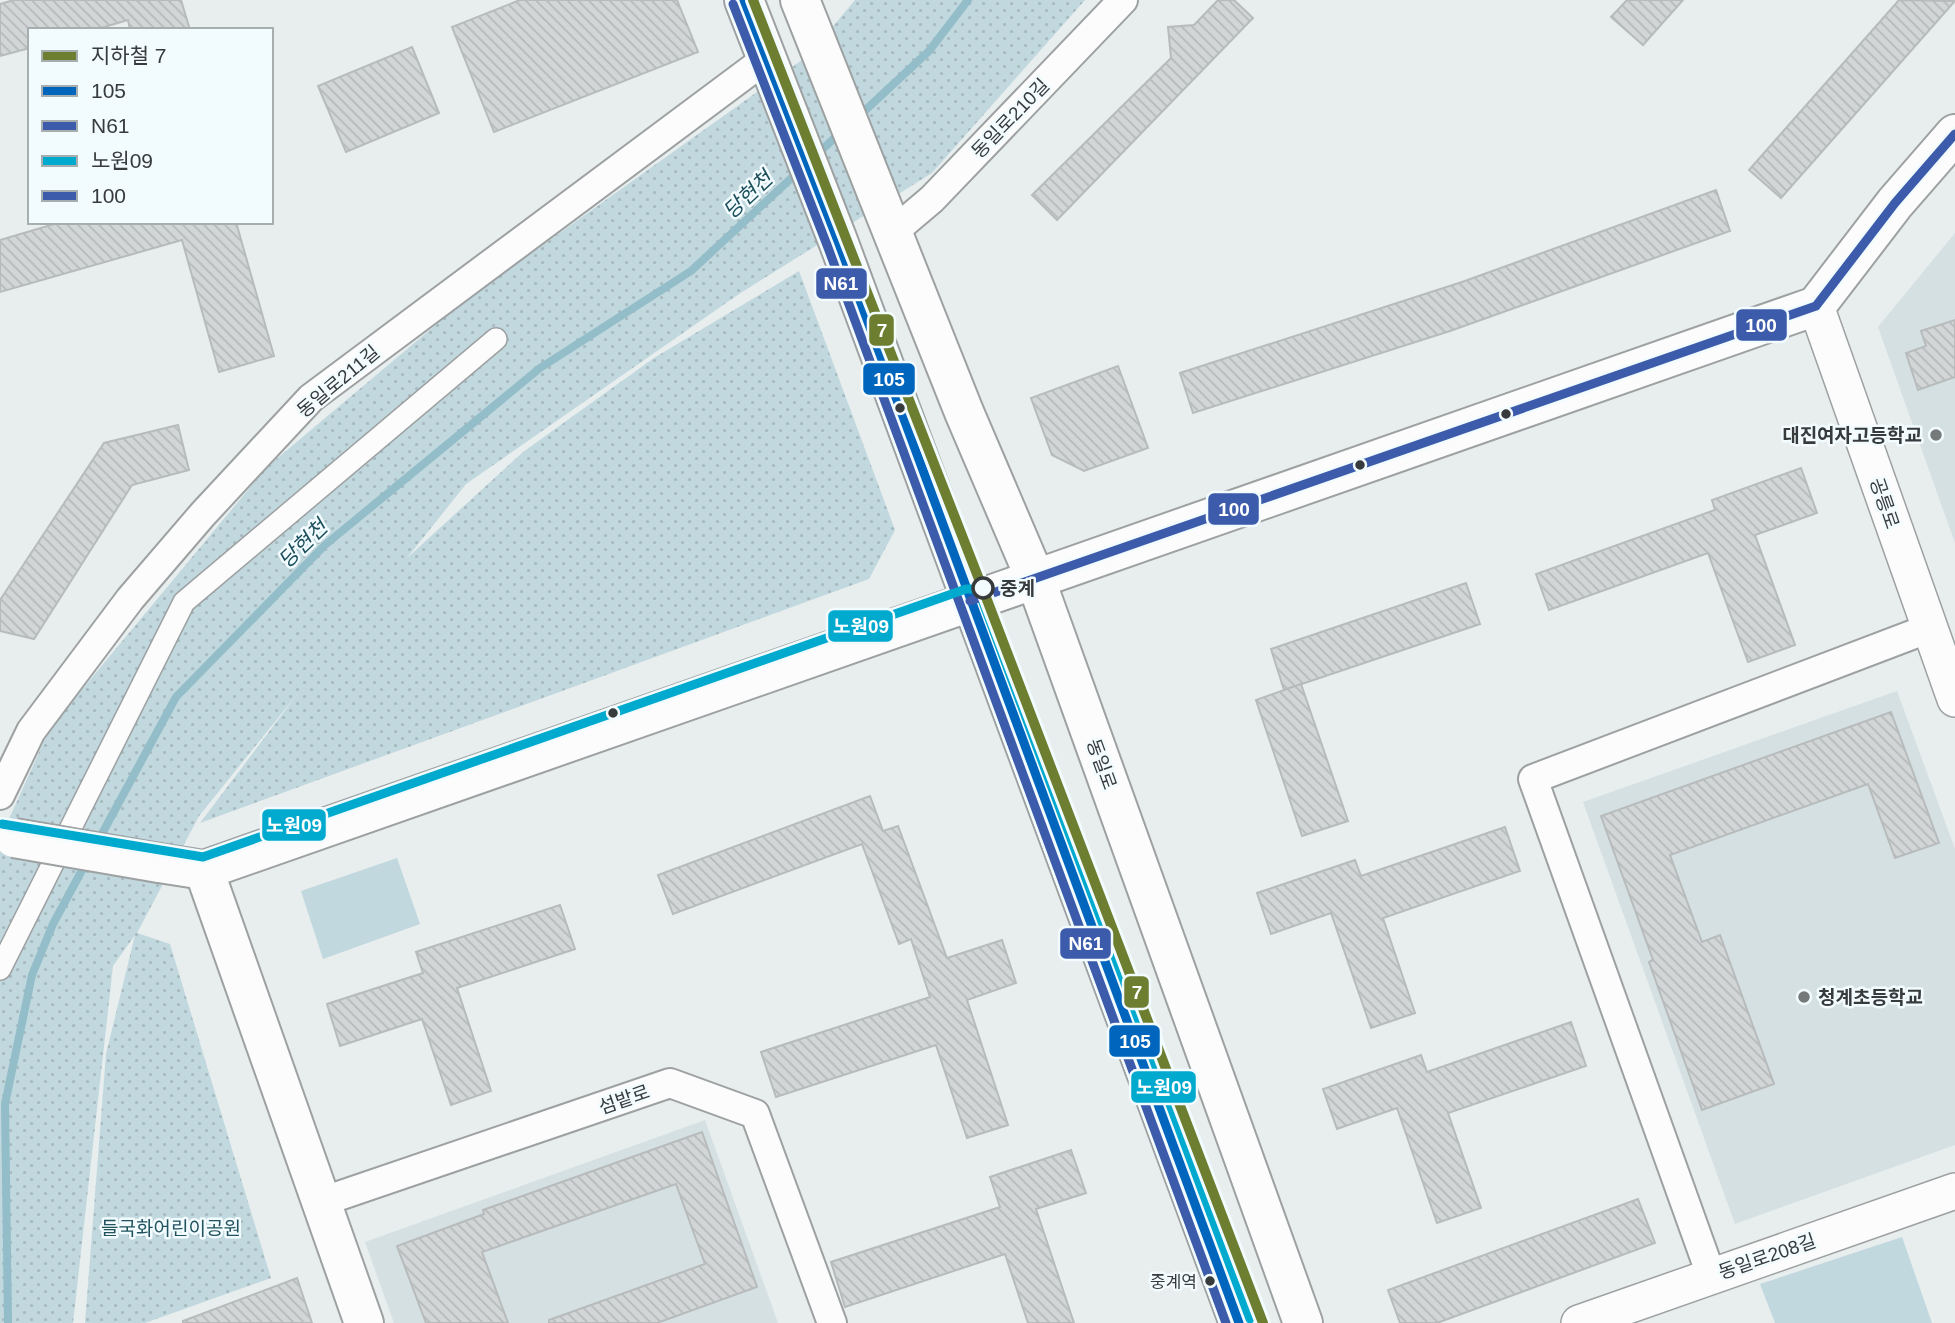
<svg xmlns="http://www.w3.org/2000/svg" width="1955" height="1323" font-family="Arial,'Noto Sans KR',sans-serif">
  <defs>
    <pattern id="park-dots" width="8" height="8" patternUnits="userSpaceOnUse" patternTransform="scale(1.75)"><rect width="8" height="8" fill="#c1d8de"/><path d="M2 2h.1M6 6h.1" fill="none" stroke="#a6babf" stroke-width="1.8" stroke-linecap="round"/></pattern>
    <pattern id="building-back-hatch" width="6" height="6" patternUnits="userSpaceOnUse" patternTransform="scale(1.75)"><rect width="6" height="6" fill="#d3d6d7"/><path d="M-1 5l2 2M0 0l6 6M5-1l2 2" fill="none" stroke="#b6b9b9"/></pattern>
  </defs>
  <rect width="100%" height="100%" fill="#e8edee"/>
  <!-- built -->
  <g fill="#d5e0e3">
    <polygon points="1955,233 1955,543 1878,327"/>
    <polygon points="1897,691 1955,849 1955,1145 1735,1224 1583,802"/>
    <polygon points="705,1120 778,1323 394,1323 365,1242"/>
  </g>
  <!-- park -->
  <polygon fill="url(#park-dots)" points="855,0 1085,0 932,173 739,294 466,484 407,558 523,452 654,358 799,271 895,530 869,579 200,823 299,692 199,816 137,933 170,944 271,1278 145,1323 85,1323 106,1054 135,935 113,966 73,1323 0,1323 0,839 50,728 267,467 463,302 809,55"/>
  <!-- pitch -->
  <g fill="#c1d8de">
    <polygon points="397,858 420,924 323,959 301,891"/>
    <polygon points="1902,1237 1932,1323 1775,1323 1760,1284"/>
  </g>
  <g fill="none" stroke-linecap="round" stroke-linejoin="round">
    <!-- stream -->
    <g stroke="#93bdc8" stroke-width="8">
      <polyline points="858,117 929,51 968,0"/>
      <polyline points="816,155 840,133"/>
      <polyline points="97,843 176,697 325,545 540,368 691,271 799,171"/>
      <polyline points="8,1323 5,1104 32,975 53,924 87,861"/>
    </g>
  </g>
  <!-- building -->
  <g fill="url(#building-back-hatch)" stroke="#b8bbbc" stroke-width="2">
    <polygon points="14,0 181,0 190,30 130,30 128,20 94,30 30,30 30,48 0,56 0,4"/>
    <polygon points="520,0 677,0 698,52 494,132 452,27"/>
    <polygon points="1218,0 1234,0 1253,18 1057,220 1032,195 1171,58 1168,27 1194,25"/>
    <polygon points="1627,0 1683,0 1643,45 1611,17"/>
    <polygon points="1899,0 1955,1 1781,198 1749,170"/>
    <polygon points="412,47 439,113 346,152 318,86"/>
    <polygon points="1716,190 1730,231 1450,331 1193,413 1180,373 1462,282"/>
    <polygon points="61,222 236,222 274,356 219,372 182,240 0,292 0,240"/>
    <polygon points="1955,320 1955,377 1918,390 1906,353 1926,346 1921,331"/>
    <polygon points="1118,366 1148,448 1084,471 1052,455 1031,398"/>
    <polygon points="178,425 189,470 132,485 34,639 0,631 0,600 104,443"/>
    <polygon points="1801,468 1817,513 1755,535 1795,645 1748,662 1708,553 1549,610 1536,574 1715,510 1712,500"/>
    <polygon points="1466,583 1480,624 1284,690 1271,649"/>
    <polygon points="1301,684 1348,821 1302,836 1256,700"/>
    <polygon points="1891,712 1939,843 1895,858 1868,784 1670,855 1702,942 1720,935 1774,1084 1702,1110 1649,962 1653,960 1601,816"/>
    <polygon points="870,796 883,831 898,826 947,958 1002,940 1016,983 967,1000 1008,1125 967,1138 936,1045 776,1097 761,1052 930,997 911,939 899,944 862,844 673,914 658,875"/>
    <polygon points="1505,827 1520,871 1383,918 1415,1013 1371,1028 1331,913 1271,934 1257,893 1355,860 1361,876"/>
    <polygon points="560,905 575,949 457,988 491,1091 451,1105 422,1019 340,1046 327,1004 423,973 416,952"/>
    <polygon points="1571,1022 1586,1066 1448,1113 1481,1208 1437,1223 1397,1108 1337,1129 1323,1089 1421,1055 1427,1072"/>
    <polygon points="702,1132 757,1287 657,1323 549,1323 549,1320 705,1264 676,1184 482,1252 508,1323 426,1323 397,1246 484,1214 483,1210"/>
    <polygon points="1071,1150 1086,1193 1036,1209 1074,1323 1028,1323 1005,1254 845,1307 831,1262 1000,1207 990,1177"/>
    <polygon points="1638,1199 1655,1243 1437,1323 1400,1323 1388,1290"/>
    <polygon points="297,1278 312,1323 183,1323 183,1321"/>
  </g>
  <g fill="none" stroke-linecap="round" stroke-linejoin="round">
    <!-- pedestrian casing -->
    <g stroke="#9da1a2" stroke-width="24">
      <polyline id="pedestrian" points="0,969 184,602 496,339"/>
    </g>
    <!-- minor casing -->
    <g stroke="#9da1a2" stroke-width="32">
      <g id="minor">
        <polyline points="893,232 932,199 1123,0"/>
        <polyline points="0,795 31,731 130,599 203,514 311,398 767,58"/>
        <polyline points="321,1202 670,1083 755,1114 832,1323"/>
        <polyline points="1711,1275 1533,779 1930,628"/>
      </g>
    </g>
    <!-- tertiary casing -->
    <g stroke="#9da1a2" stroke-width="38">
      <g id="tertiary">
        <polyline points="1816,306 1955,699"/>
        <polyline points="1579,1323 1955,1191"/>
      </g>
    </g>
    <!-- secondary casing -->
    <g stroke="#9da1a2" stroke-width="42">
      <g id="secondary">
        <polyline points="159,863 204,870 1816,306 1895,203 1955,134"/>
        <polyline points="204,870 364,1323"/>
      </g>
    </g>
    <!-- primary casing -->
    <g stroke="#9da1a2" stroke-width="42">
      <g id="primary">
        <polyline points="744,0 838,241 1239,1323"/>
        <polyline points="800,0 964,412 1035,578 1303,1323"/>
      </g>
    </g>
    <!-- pedestrian -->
    <use href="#pedestrian" stroke="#fcfcfc" stroke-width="21"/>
    <!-- minor -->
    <use href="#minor" stroke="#fcfcfc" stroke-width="28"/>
    <!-- tertiary -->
    <use href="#tertiary" stroke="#fcfcfc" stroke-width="35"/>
    <!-- secondary -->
    <use href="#secondary" stroke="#fcfcfc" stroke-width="38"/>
    <!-- primary -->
    <use href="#primary" stroke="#fcfcfc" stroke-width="38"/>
    <!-- secondary-bridge casing -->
    <g stroke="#9da1a2" stroke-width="42" stroke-linecap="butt">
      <polyline id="secondary-bridge" points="14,838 159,863"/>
    </g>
    <!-- secondary-bridge -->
    <use href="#secondary-bridge" stroke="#fcfcfc" stroke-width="38"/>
    <!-- bus-1 casing -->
    <g stroke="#f2fbfe" stroke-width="14">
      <polyline id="bus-1" points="744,0 838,241 1239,1323"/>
    </g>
    <!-- bus-2 casing -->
    <g stroke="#f2fbfe" stroke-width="14">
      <polyline id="bus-2" points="733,4 827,245 1226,1323"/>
    </g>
    <!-- bus-3 casing -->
    <g stroke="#f2fbfe" stroke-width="14">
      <polyline id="bus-3" points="2,824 203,857 966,589 974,589 981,597 1250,1319"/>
    </g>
    <!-- bus-4 casing -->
    <g stroke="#f2fbfe" stroke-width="14">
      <polyline id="bus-4" points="970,601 1816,306 1895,203 1955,134"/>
    </g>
    <!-- bus-1 -->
    <use href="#bus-1" stroke="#0065bd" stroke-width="9"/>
    <!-- bus-2 -->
    <use href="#bus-2" stroke="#3d5bab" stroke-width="9"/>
    <!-- bus-3 -->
    <use href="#bus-3" stroke="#00a9ce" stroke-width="9"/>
    <!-- bus-4 -->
    <use href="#bus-4" stroke="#3d5bab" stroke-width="9"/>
    <!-- metro-1 casing -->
    <g stroke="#f2fbfe" stroke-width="16">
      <polyline id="metro-1" points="753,0 984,592 1263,1323"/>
    </g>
    <!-- metro-1 -->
    <use href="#metro-1" stroke="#6e7e31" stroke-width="10"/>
  </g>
  <!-- markers -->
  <g fill="#373b3c" stroke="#f2fbfe" stroke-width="2.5">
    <circle cx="900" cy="408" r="6"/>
    <circle cx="1506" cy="414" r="6"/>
    <circle cx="1360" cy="465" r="6"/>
    <circle cx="613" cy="713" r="6"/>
    <circle cx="1210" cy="1281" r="6"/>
  </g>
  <g fill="#75797a" stroke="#f2fbfe" stroke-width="2.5">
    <circle cx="1936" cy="435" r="7"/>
    <circle cx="1804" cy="997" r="7"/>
  </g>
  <circle fill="#f2fbfe" stroke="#373b3c" stroke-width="3.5" cx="983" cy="588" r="10"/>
  <g text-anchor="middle" stroke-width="5" stroke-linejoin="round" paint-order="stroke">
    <!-- bus labels -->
    <g font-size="17" fill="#373b3c" stroke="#f2fbfe" text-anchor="end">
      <text x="1197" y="1288">중계역</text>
    </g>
    <!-- street labels -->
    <g font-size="19" fill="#373b3c" stroke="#f2fbfe">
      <text transform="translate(1010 118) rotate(-46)" y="7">동일로210길</text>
      <text transform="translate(338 381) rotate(-40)" y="7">동일로211길</text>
      <text transform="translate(1885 503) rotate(71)" y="7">공릉로</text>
      <text transform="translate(1102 764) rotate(70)" y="7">동일로</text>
      <text transform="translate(624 1099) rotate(-19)" y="7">섬밭로</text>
      <text transform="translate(1767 1256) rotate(-19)" y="7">동일로208길</text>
    </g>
    <!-- poi labels -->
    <g font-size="19" font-weight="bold" fill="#373b3c" stroke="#f2fbfe" text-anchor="end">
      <text x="1922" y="442">대진여자고등학교</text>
      <text x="1818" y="1004" text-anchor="start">청계초등학교</text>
    </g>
    <!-- stop labels -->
    <g font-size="19" font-weight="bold" fill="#373b3c" stroke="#f2fbfe" text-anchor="start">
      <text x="1000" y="595">중계</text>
    </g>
    <!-- park labels -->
    <g font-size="19" fill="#21535f" stroke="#f2fbfe">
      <text x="171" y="1235">들국화어린이공원</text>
    </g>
    <!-- water labels -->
    <g font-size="21" font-style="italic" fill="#1c4f5b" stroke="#f2fbfe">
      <text transform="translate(748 195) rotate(-43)" y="7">당현천</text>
      <text transform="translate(303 544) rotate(-44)" y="7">당현천</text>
    </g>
  </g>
  <g stroke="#f2fbfe" stroke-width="2.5">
    <rect x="815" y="267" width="53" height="33" rx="7" fill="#3d5bab"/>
    <rect x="1735" y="308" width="53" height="34" rx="7" fill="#3d5bab"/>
    <rect x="868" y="313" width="27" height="34" rx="7" fill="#6e7e31"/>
    <rect x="862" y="362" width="54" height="34" rx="7" fill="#0065bd"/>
    <rect x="1207" y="492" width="53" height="34" rx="7" fill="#3d5bab"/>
    <rect x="827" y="609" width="67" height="34" rx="7" fill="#00a9ce"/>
    <rect x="261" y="808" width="66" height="34" rx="7" fill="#00a9ce"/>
    <rect x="1059" y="927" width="53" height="33" rx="7" fill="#3d5bab"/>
    <rect x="1123" y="975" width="27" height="34" rx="7" fill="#6e7e31"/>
    <rect x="1108" y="1024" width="53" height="34" rx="7" fill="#0065bd"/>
    <rect x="1130" y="1070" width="67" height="34" rx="7" fill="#00a9ce"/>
  </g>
  <g font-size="19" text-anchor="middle" font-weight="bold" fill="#fff">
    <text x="841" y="290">N61</text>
    <text x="1761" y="332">100</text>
    <text x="882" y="337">7</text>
    <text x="889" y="386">105</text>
    <text x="1234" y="516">100</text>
    <text x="861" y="633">노원09</text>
    <text x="294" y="832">노원09</text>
    <text x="1086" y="950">N61</text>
    <text x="1137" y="999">7</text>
    <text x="1135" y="1048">105</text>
    <text x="1164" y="1094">노원09</text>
  </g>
  <!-- legend -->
  <rect x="28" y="28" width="245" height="196" fill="#f2fbfe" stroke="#a7aeb0" stroke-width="2"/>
  <rect x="42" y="51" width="35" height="10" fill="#6e7e31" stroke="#a7aeb0" stroke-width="2"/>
  <text x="91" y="63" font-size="21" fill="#373b3c">지하철 7</text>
  <rect x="42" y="86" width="35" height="10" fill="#0065bd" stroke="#a7aeb0" stroke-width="2"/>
  <text x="91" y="98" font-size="21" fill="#373b3c">105</text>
  <rect x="42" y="121" width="35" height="10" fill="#3d5bab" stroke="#a7aeb0" stroke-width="2"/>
  <text x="91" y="133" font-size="21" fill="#373b3c">N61</text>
  <rect x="42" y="156" width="35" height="10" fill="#00a9ce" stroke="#a7aeb0" stroke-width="2"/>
  <text x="91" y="168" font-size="21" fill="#373b3c">노원09</text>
  <rect x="42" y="191" width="35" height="10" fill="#3d5bab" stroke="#a7aeb0" stroke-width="2"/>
  <text x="91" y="203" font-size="21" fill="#373b3c">100</text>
</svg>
